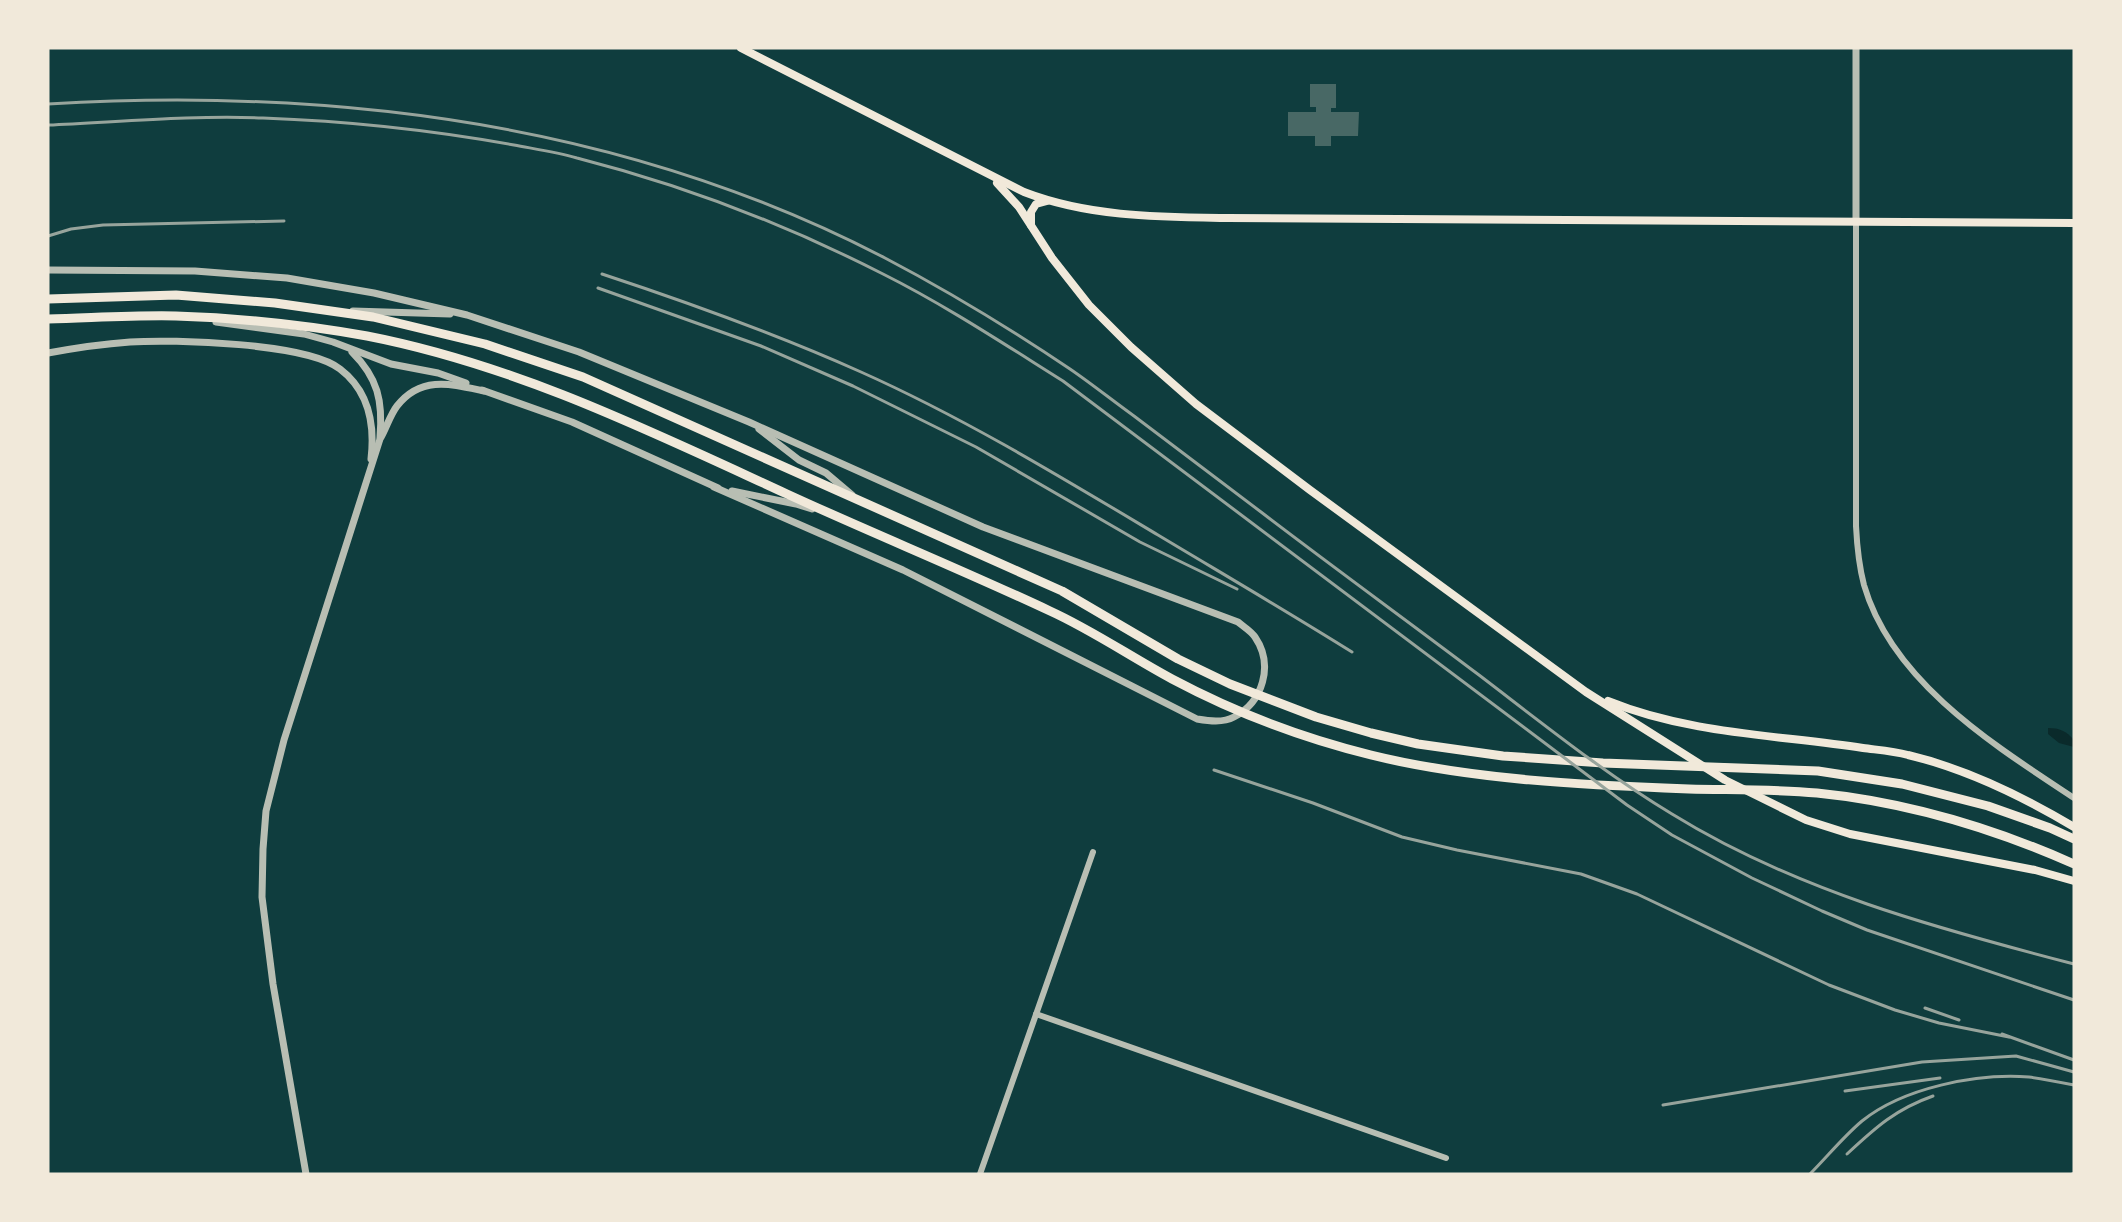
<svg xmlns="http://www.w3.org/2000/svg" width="2122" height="1222" font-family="Overpass,sans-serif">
  <rect width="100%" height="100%" fill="#0f3d3e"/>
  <!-- water -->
  <path fill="#0a2a2b" d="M 2048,728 C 2060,728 2066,731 2074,740 L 2074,747 L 2059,743 L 2048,734 Z"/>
  <!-- building -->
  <polygon fill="#486865" points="1310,84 1336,84 1336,108 1331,108 1331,112 1359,112 1358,136 1331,136 1331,146 1315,146 1315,136 1288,136 1288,112 1316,112 1316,107 1310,107"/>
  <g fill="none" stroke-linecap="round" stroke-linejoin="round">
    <!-- minor -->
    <g stroke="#b8beb3" stroke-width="6">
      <path d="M 1856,221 L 1856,526 C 1857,546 1859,566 1864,585 C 1892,682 1994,745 2074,798"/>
      <polyline points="1036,1014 1446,1158"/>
      <polyline points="980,1174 1093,852"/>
    </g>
    <!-- tertiary -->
    <g stroke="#b8beb3" stroke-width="7">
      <polyline points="1856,221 1856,48"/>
      <path d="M 48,270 L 195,271 L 287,278 L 374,293 L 467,315 L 579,352 L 749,422 L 983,527 L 1238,622 C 1244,627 1251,631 1255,637 C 1274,665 1263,702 1234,717 C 1223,723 1209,721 1197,719 L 903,570 L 714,487"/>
      <polyline points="353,311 450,314"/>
      <polyline points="216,322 304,334 333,342 391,364 438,373 466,383"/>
      <path d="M 352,352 C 378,378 383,401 380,437"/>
      <path d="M 48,353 C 75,348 102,344 130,342 C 174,339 307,343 340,369 C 369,391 375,425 371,459"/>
      <polyline points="482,390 572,422 718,488"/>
      <polyline points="759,429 799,460 826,473 852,495"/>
      <polyline points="732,491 796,504 812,509"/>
      <path d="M 306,1174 L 273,984 L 262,897 L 263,849 L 266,811 L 284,740 L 380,439 C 386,429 390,415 397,406 C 421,375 452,384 484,391"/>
    </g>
    <!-- secondary -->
    <g stroke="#f1e9da" stroke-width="8">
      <path d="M 741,48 L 1024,192 C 1089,217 1158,217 1228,218 L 2074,223"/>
      <polyline points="997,183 1019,207 1052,258 1089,305 1131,347 1196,404 1310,490 1586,692 1725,780 1806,820 1850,834 2035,870 2074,881"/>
      <polyline points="1031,225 1031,212 1036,204 1047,201"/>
      <path d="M 1608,701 C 1689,734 1778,735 1863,748 C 1878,750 1893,751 1908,755 C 1967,769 2022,796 2074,827"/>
    </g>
    <!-- primary -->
    <g stroke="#f1e9da" stroke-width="9">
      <polyline points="48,299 176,295 275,303 373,317 485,344 583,377 1062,591 1178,659 1230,684 1316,717 1371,733 1418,744 1503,756 1603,763 1818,771 1902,784 1988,806 2050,828 2074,839"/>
      <path d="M 48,319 C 91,318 134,315 176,316 C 240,318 305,325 367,336 C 516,365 650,431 787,494 C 874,534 963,570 1050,611 C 1092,630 1131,657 1172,679 C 1234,712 1302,738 1371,755 C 1473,780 1584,785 1689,789 C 1732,790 1775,789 1817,793 C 1906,802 1993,828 2074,864"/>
    </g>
    <!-- rail -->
    <g stroke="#97a49c" stroke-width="3">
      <path d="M 48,104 C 336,87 627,124 885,258 C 948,291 1012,330 1070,369 C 1092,384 1113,401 1134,416 C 1176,448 1219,480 1261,512 C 1333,567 1406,620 1479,675 C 1542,723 1604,773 1672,814 C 1795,890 1935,928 2074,964"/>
      <path d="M 48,125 C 118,122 193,115 263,118 C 347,121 431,130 514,145 C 535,149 556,152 577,158 C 683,185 785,224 883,274 C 945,305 1004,344 1063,381 L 1570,762 L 1627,805 L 1672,835 L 1752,878 L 1822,911 L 1867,930 L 2074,1000"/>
      <polyline points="48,236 71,229 103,225 284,221"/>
      <path d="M 602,274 C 690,303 776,334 861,372 C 964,418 1061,477 1158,535 C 1223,574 1288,612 1352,652"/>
      <polyline points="598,288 761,346 853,386 976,447 1140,542 1237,589"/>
      <polyline points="1214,770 1313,803 1402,837 1457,850 1581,874 1637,894 1829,985 1895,1010 1939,1023 2009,1037"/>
      <polyline points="1925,1008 1959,1020"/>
      <polyline points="2002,1034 2074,1060"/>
      <polyline points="1845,1091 1940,1078"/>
      <polyline points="1663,1105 1922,1062 2016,1056 2074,1072"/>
      <path d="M 1847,1154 C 1876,1127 1896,1109 1933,1096"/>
      <path d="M 1810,1174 C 1827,1157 1843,1137 1862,1121 C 1903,1088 1976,1073 2029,1077 C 2044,1079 2059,1082 2074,1085"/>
      <polyline points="2072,1174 2074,1173"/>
    </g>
  </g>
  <!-- border -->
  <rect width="2122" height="1222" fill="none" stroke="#f1e9da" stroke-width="99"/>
</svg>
